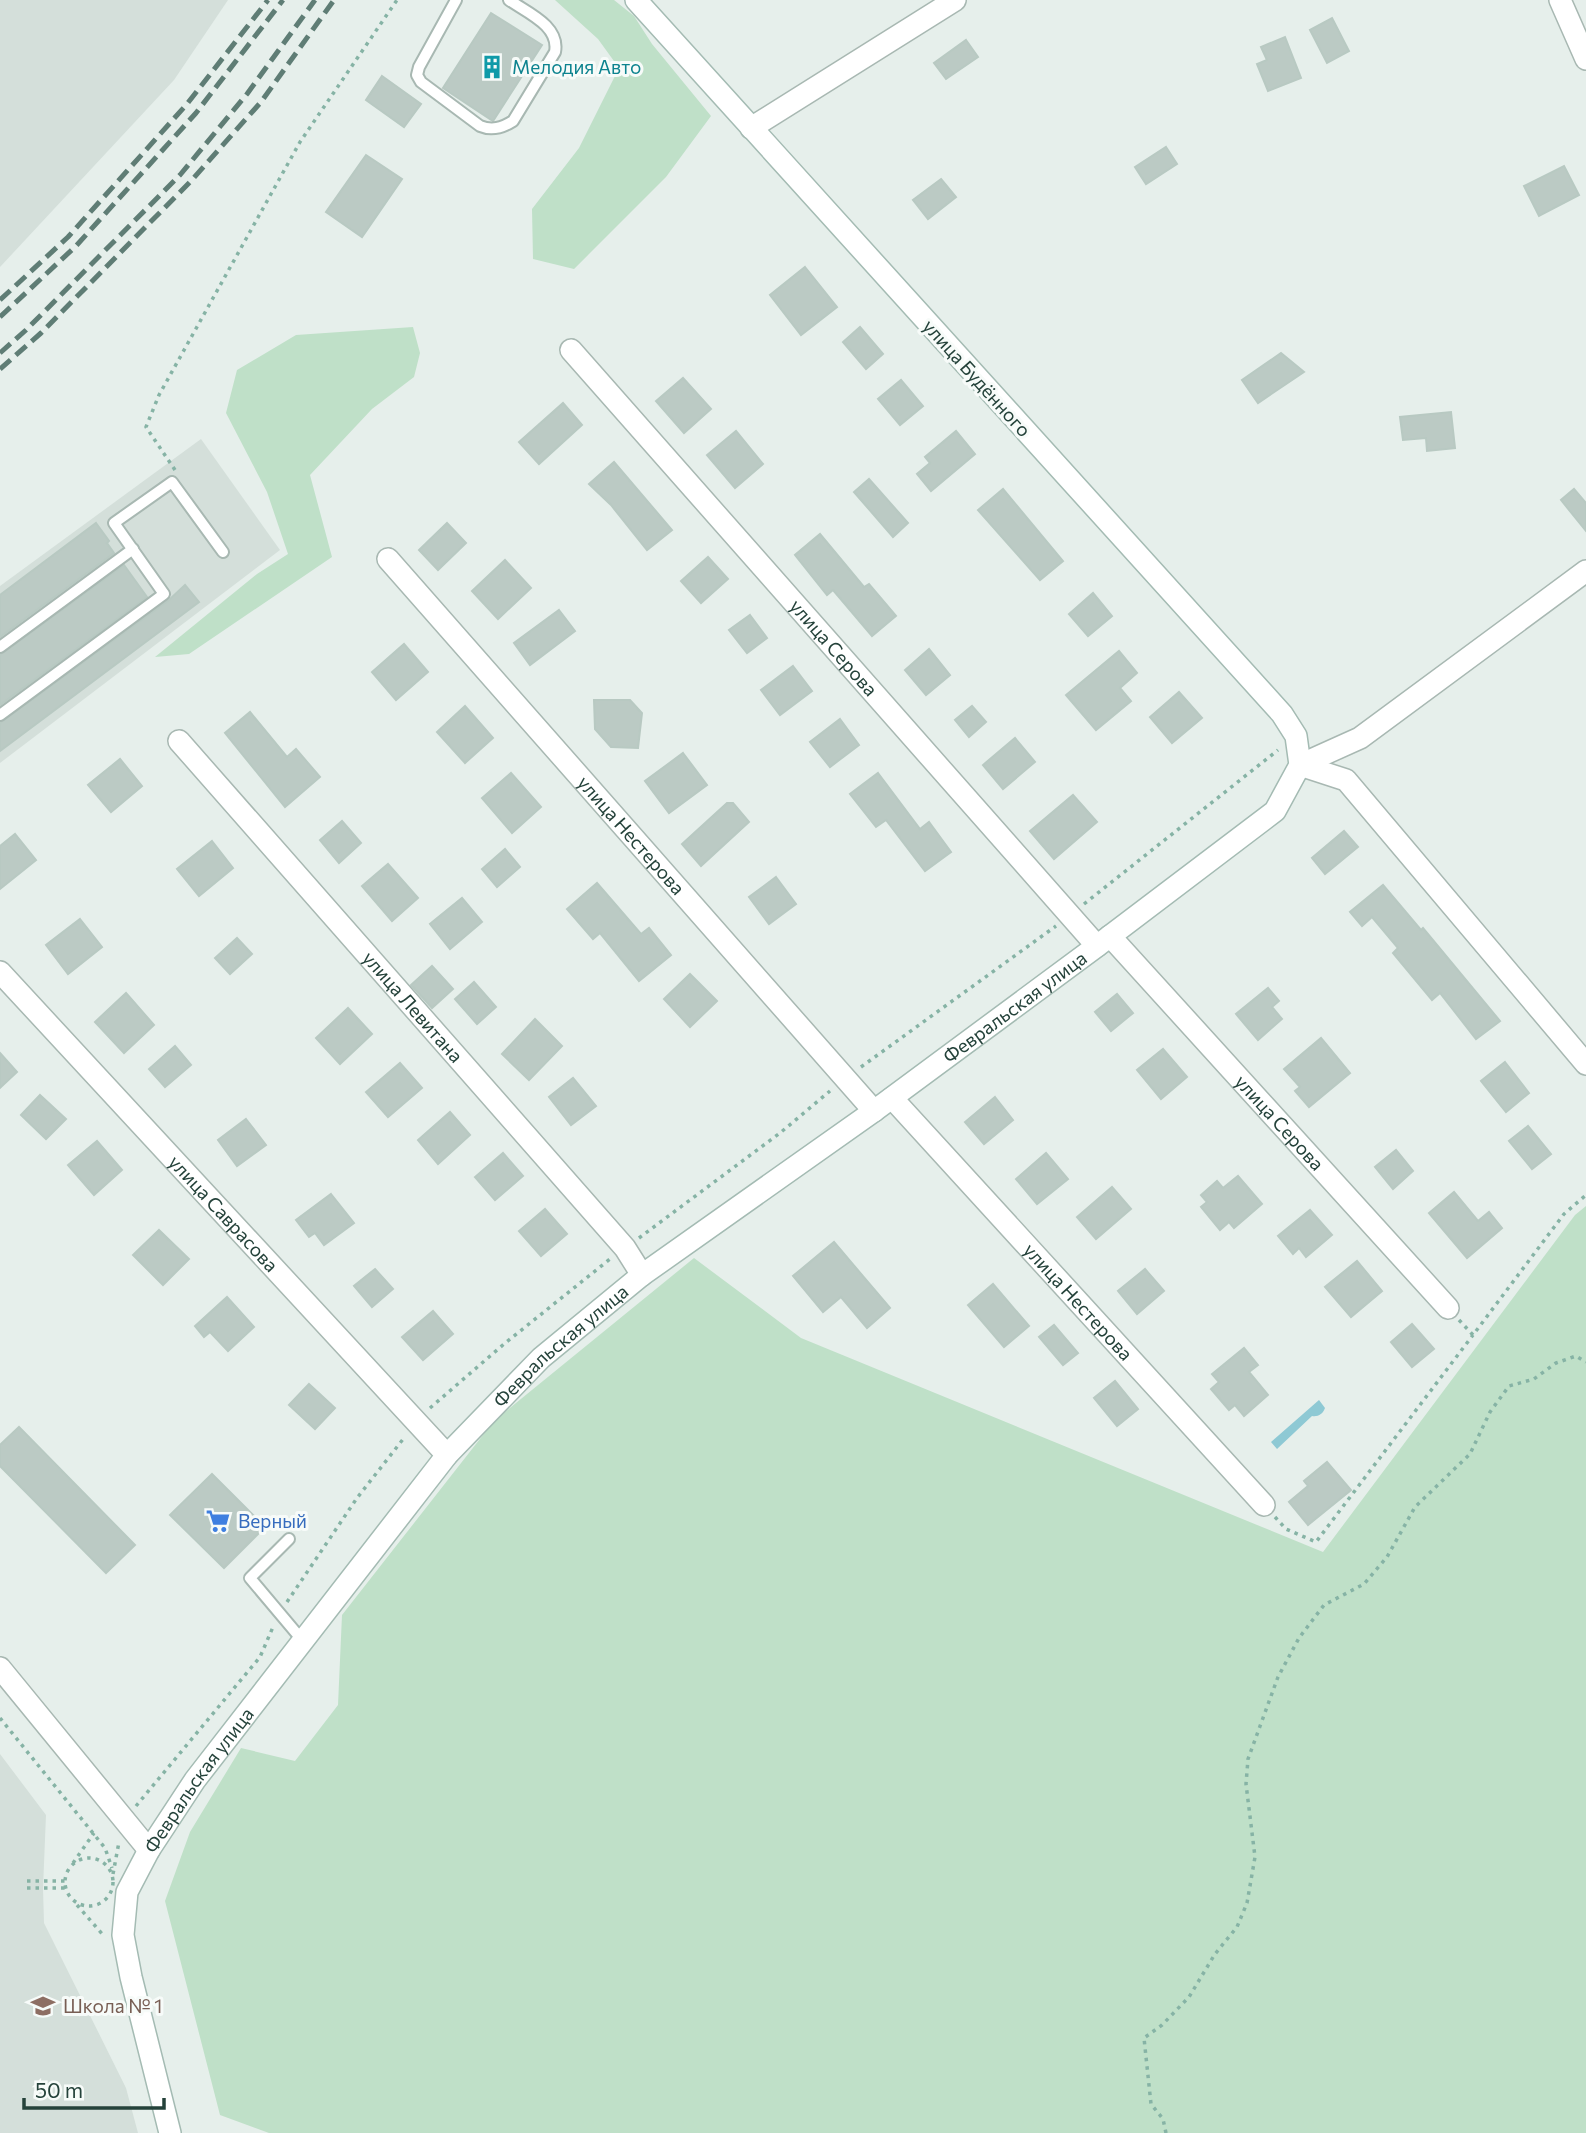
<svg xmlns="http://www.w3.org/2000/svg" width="1586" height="2133" font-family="Commissioner,sans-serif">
  <rect width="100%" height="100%" fill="#e6efeb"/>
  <!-- built -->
  <g fill="#d4dfda">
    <polygon points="0,0 228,0 174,80 0,267"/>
    <polygon points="201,439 280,550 0,763 0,586"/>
    <polygon points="0,1754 46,1815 43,1888 44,1923 126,2088 138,2133 0,2133"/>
  </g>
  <!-- green -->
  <g fill="#bfe0c8">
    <polygon points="555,0 614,0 634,16 652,44 711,116 666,177 574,269 533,259 532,209 579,148 619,68 598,39"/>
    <polygon points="413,327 420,353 414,377 372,409 310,475 332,557 189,654 155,657 257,574 288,554 267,492 226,413 237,370 296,335"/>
    <polygon points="1586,1206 1586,2133 269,2133 220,2115 165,1901 190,1832 241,1748 295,1761 338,1705 342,1615 494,1421 694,1258 801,1338 1323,1552 1575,1215"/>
  </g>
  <!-- water -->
  <path fill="#8ec9d4" d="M 1319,1400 L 1325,1408 C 1323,1414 1318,1417 1312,1416 L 1277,1449 L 1271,1442 Z"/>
  <!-- building -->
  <g fill="#bbcac4" stroke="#b8c9c2" stroke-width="2">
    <polygon points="491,13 542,45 493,121 443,88"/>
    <polygon points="1332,18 1349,51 1327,63 1310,30"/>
    <polygon points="1285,37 1301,78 1268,91 1257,64 1267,60 1261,47"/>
    <polygon points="966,40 978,57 946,79 934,63"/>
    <polygon points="382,76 421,104 404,127 366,100"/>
    <polygon points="1166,147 1177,164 1146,184 1135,167"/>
    <polygon points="366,155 402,179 362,237 326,212"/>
    <polygon points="1564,166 1579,195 1539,216 1524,186"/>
    <polygon points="941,179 956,197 928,219 913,200"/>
    <polygon points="805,267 837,307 801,335 770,295"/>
    <polygon points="860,327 883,354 866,369 843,342"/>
    <polygon points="1281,353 1304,372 1258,403 1242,380"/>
    <polygon points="683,378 711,409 684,433 656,401"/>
    <polygon points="901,380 923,406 900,425 878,399"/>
    <polygon points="563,403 582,425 539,464 519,442"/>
    <polygon points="1451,412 1455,448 1427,451 1426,438 1403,440 1400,417"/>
    <polygon points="736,431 763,464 735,488 707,455"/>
    <polygon points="956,431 975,454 931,491 917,474 930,463 925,457"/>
    <polygon points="614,462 672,530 647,550 611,505 589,484"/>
    <polygon points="869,479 908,523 893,537 854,492"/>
    <polygon points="1003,489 1063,561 1040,580 978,510"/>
    <polygon points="1574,489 1586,503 1586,531 1561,500"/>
    <polygon points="96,523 109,541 107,543 114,553 0,637 0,595"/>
    <polygon points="447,523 466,543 438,570 419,550"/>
    <polygon points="820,534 864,587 869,584 896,616 872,636 833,590 827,595 795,555"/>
    <polygon points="708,557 728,579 701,603 681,581"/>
    <polygon points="505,560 531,588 498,619 472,591"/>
    <polygon points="124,565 147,597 0,705 0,655"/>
    <polygon points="185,585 199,602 0,751 0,723 169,600"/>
    <polygon points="1093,593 1112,616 1088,636 1069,614"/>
    <polygon points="559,610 575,631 530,665 514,643"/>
    <polygon points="750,615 767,638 747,653 729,630"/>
    <polygon points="404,644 428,672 396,700 372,672"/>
    <polygon points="929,649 950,675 926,695 905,670"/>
    <polygon points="1119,651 1137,673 1120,688 1131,701 1096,730 1066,695"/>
    <polygon points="793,666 812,691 780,715 761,690"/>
    <polygon points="1179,692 1202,718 1172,743 1150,717"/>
    <polygon points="594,700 630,700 642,713 638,748 611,747 595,729"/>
    <polygon points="465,706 493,738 465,763 437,732"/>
    <polygon points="972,706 986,722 969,737 955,720"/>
    <polygon points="250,712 287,757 296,749 320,777 285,807 225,733"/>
    <polygon points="840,719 859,745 830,767 810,742"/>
    <polygon points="1015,738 1035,762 1003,789 983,765"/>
    <polygon points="683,753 707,785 669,813 645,781"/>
    <polygon points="120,759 142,786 111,812 88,785"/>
    <polygon points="511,773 541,807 512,833 482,798"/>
    <polygon points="878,773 920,829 929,822 951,852 925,871 886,820 876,827 850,794"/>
    <polygon points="1073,795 1097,822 1054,859 1030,831"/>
    <polygon points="727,803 733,803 749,822 701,866 682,844"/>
    <polygon points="342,821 361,843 339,863 320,840"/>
    <polygon points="1344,831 1358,847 1325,874 1312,858"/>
    <polygon points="15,834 36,860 0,889 0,846"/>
    <polygon points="212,841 233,868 199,896 177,869"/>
    <polygon points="505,849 520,867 497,887 482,869"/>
    <polygon points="388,864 418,898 392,921 362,886"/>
    <polygon points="776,877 796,904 769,924 749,897"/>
    <polygon points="597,883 641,934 649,928 671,955 639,981 600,933 593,939 567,909"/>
    <polygon points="1383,885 1421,930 1423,928 1500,1021 1476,1039 1440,993 1432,1000 1393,953 1398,948 1372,917 1362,926 1350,912"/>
    <polygon points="462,898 482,922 450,949 430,924"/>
    <polygon points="80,919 102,947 68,974 46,945"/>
    <polygon points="237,938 252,954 230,974 215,958"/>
    <polygon points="432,966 453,989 432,1008 411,985"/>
    <polygon points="690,974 717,1001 690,1027 664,999"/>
    <polygon points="474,982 496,1007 477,1024 455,999"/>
    <polygon points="1268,988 1279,1001 1272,1007 1282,1019 1258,1040 1236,1014"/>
    <polygon points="126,993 154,1025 124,1053 95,1022"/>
    <polygon points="1117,994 1133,1013 1111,1031 1095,1012"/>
    <polygon points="348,1008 372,1034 340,1064 316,1038"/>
    <polygon points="535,1019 562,1046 529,1080 502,1054"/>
    <polygon points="1321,1038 1350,1073 1309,1107 1295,1091 1300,1087 1284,1069"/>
    <polygon points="175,1046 191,1065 165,1087 149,1069"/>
    <polygon points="1163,1049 1187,1077 1161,1099 1137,1070"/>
    <polygon points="0,1053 17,1072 0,1088"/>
    <polygon points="1505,1062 1529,1093 1506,1112 1481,1081"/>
    <polygon points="400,1063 422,1088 388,1117 366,1092"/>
    <polygon points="573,1078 596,1106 571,1125 549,1097"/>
    <polygon points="40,1095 66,1119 46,1139 21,1115"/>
    <polygon points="995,1097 1013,1120 984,1144 965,1122"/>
    <polygon points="450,1112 470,1135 438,1164 418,1140"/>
    <polygon points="246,1119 266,1145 237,1166 218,1140"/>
    <polygon points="1528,1126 1551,1154 1532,1169 1509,1141"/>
    <polygon points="97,1141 122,1170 94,1195 68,1165"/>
    <polygon points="1396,1150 1413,1171 1393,1189 1375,1167"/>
    <polygon points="503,1153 523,1176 495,1200 475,1177"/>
    <polygon points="1046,1153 1068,1179 1037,1204 1016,1179"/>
    <polygon points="1238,1176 1262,1204 1234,1228 1229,1222 1220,1230 1201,1207 1207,1202 1201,1195 1217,1181 1223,1188"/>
    <polygon points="1112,1187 1131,1209 1096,1239 1077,1217"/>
    <polygon points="1454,1192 1478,1221 1489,1212 1502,1228 1467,1258 1429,1213"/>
    <polygon points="331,1194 354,1223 324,1245 315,1233 309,1237 296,1220"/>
    <polygon points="545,1209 567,1234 541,1256 519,1231"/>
    <polygon points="1310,1210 1332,1235 1306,1257 1299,1248 1293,1254 1278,1236"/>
    <polygon points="159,1230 189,1259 163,1285 133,1255"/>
    <polygon points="834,1242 890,1308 867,1328 841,1297 823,1312 793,1276"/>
    <polygon points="1357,1261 1382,1291 1351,1317 1325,1287"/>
    <polygon points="375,1269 393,1289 372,1307 354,1286"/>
    <polygon points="1145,1269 1164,1291 1137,1314 1118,1291"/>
    <polygon points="993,1284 1029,1326 1004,1347 968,1305"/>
    <polygon points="227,1297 254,1327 228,1351 210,1332 204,1337 195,1326"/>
    <polygon points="433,1311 453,1334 423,1360 402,1337"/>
    <polygon points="1412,1324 1434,1349 1412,1367 1391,1342"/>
    <polygon points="1054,1325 1078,1353 1063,1365 1039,1337"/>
    <polygon points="1244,1348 1258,1365 1249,1372 1268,1395 1244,1416 1235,1405 1229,1410 1211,1389 1219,1382 1212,1374"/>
    <polygon points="1115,1381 1138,1409 1117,1426 1094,1398"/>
    <polygon points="309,1384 335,1408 315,1429 289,1405"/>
    <polygon points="19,1427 135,1545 106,1573 0,1466 0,1445"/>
    <polygon points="1327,1462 1351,1490 1308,1525 1289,1502 1308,1486 1304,1481"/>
    <polygon points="212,1474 265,1527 224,1568 170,1515"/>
  </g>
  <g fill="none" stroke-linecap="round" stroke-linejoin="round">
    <!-- service casing -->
    <g stroke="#a8b8b2" stroke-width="14">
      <g id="service">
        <path d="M 456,0 L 419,67 L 417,75 L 421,82 L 480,126 C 492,131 502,128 513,121 L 555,52 C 560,26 528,13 509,0"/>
        <polyline points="0,647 133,549"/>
        <polyline points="0,715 164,594 114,523 172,482 223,552"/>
        <polyline points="289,1539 250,1578 303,1641"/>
      </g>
    </g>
    <!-- minor casing -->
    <g stroke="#a8b8b2" stroke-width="24">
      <g id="minor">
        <polyline points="1560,0 1586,59"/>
        <polyline points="751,128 955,0"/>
        <path id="s1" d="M 571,350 L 1097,946"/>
        <path id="s2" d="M 388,559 L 874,1111"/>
        <path id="s3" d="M 179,741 L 625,1248 L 642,1275"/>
        <polyline points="1300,765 1346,780 1586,1064"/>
        <polyline points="1300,765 1360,738 1586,571"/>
        <path id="s4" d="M 1110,936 L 1448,1308"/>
        <path id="s5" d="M 0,972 L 447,1455"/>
        <path id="s6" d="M 892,1098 L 1264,1505"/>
        <polyline points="0,1668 149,1850"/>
      </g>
    </g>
    <!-- secondary casing -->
    <g stroke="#a4bbb3" stroke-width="24">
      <g id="secondary">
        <path id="s7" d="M 170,2133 L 131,1977 L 123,1935 L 127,1892 L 149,1850 L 195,1780 L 447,1455 L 541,1358 L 642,1275 L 874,1111 L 1097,946 L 1275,811 L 1300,765 L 1296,736 L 1282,714 L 636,0"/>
      </g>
    </g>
    <!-- path -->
    <g stroke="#86b3a5" stroke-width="3.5" stroke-dasharray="3.5 5" stroke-linecap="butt">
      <polyline points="175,470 146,427 159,395 300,142 397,0"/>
      <polyline points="1084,904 1278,750"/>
      <polyline points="861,1067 1056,926"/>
      <polyline points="639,1238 780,1133 830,1091"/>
      <polyline points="1459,1320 1473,1335 1564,1214 1586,1195"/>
      <polyline points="430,1408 504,1344 610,1259"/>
      <polyline points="1275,1517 1286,1529 1316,1542 1473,1335"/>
      <polyline points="287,1602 357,1498 404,1438"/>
      <polyline points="0,1718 105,1848 112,1868"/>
      <polyline points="136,1806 260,1657 273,1627"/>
      <circle cx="89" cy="1882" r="24"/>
      <polyline points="73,1863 94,1833"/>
      <polyline points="113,1874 119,1842"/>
      <polyline points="27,1881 65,1881"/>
      <polyline points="27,1888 66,1888"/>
      <polyline points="77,1905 104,1936"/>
      <polyline points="1166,2133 1163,2119 1151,2104 1144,2038 1162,2025 1189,1997 1215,1954 1237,1927 1247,1903 1255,1857 1246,1784 1248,1759 1278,1677 1299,1638 1324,1605 1364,1584 1387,1557 1415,1507 1470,1454 1490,1412 1509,1386 1534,1379 1556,1363 1576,1356 1586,1362"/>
    </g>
    <!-- service -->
    <use href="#service" stroke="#fff" stroke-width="10"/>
    <!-- minor -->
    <use href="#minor" stroke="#fff" stroke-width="21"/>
    <!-- secondary -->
    <use href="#secondary" stroke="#fff" stroke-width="21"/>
    <!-- rail -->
    <g stroke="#5f7d75" stroke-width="5" stroke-dasharray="14 7" stroke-linecap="butt">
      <polyline points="0,300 68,237 187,104 268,0"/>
      <polyline points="0,317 76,246 196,113 283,0"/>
      <polyline points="0,353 26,330 180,175 247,94 315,0"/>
      <polyline points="0,369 41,333 190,182 261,102 334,0"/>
    </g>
  </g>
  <!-- icons -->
  <defs>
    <g id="building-bare" transform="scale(1.89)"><path d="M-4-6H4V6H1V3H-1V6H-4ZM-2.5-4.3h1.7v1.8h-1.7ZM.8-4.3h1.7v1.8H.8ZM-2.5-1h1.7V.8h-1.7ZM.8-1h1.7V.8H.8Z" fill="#0f9aa8" stroke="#f7fbf9" stroke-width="2.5" paint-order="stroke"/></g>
    <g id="supermarket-bare" transform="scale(1.89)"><path d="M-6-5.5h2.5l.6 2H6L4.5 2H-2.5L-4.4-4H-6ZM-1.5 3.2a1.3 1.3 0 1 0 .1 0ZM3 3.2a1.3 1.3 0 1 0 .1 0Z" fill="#3f7fe0" stroke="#f7fbf9" stroke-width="2.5" paint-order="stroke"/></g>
    <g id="school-bare" transform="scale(1.89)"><path d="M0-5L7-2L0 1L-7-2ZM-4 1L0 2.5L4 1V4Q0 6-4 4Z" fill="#8d6e63" stroke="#f7fbf9" stroke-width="2.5" paint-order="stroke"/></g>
  </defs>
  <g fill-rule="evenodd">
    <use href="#building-bare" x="492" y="67"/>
    <use href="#supermarket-bare" x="218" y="1521"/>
    <use href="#school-bare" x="43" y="2006"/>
  </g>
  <g text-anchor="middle" stroke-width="6" stroke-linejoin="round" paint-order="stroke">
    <!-- culture labels -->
    <g font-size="19" fill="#0d838f" stroke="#f7fbf9" text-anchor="start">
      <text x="512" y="74">Мелодия Авто</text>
    </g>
    <!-- street labels -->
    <g font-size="19" fill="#24423a" stroke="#f7fbf9">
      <text transform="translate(977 378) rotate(48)" y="7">улица Будённого</text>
      <text dy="7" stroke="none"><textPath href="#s1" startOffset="397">улица Серова</textPath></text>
      <text dy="7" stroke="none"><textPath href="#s2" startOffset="368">улица Нестерова</textPath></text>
      <text dy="7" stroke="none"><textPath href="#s3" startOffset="354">улица Левитана</textPath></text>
      <text dy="7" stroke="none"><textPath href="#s7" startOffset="1514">Февральская улица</textPath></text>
      <text dy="7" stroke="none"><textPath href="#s4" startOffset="252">улица Серова</textPath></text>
      <text dy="7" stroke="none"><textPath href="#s5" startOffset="329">улица Саврасова</textPath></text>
      <text dy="7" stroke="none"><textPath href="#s6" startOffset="276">улица Нестерова</textPath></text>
      <text dy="7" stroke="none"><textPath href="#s7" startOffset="947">Февральская улица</textPath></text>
      <text dy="7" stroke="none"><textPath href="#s7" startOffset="380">Февральская улица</textPath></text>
    </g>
    <!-- shop labels -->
    <g font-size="19" fill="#366cbe" stroke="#f7fbf9" text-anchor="start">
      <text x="238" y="1528">Верный</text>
    </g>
    <!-- education labels -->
    <g font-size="19" fill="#785e54" stroke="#f7fbf9" text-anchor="start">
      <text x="63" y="2013">Школа № 1</text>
    </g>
  </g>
  <!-- scale -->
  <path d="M24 2098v10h140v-10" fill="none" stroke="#24423a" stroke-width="3.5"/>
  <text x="35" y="2098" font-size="21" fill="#24423a" stroke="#f7fbf9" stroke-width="5" paint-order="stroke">50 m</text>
</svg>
